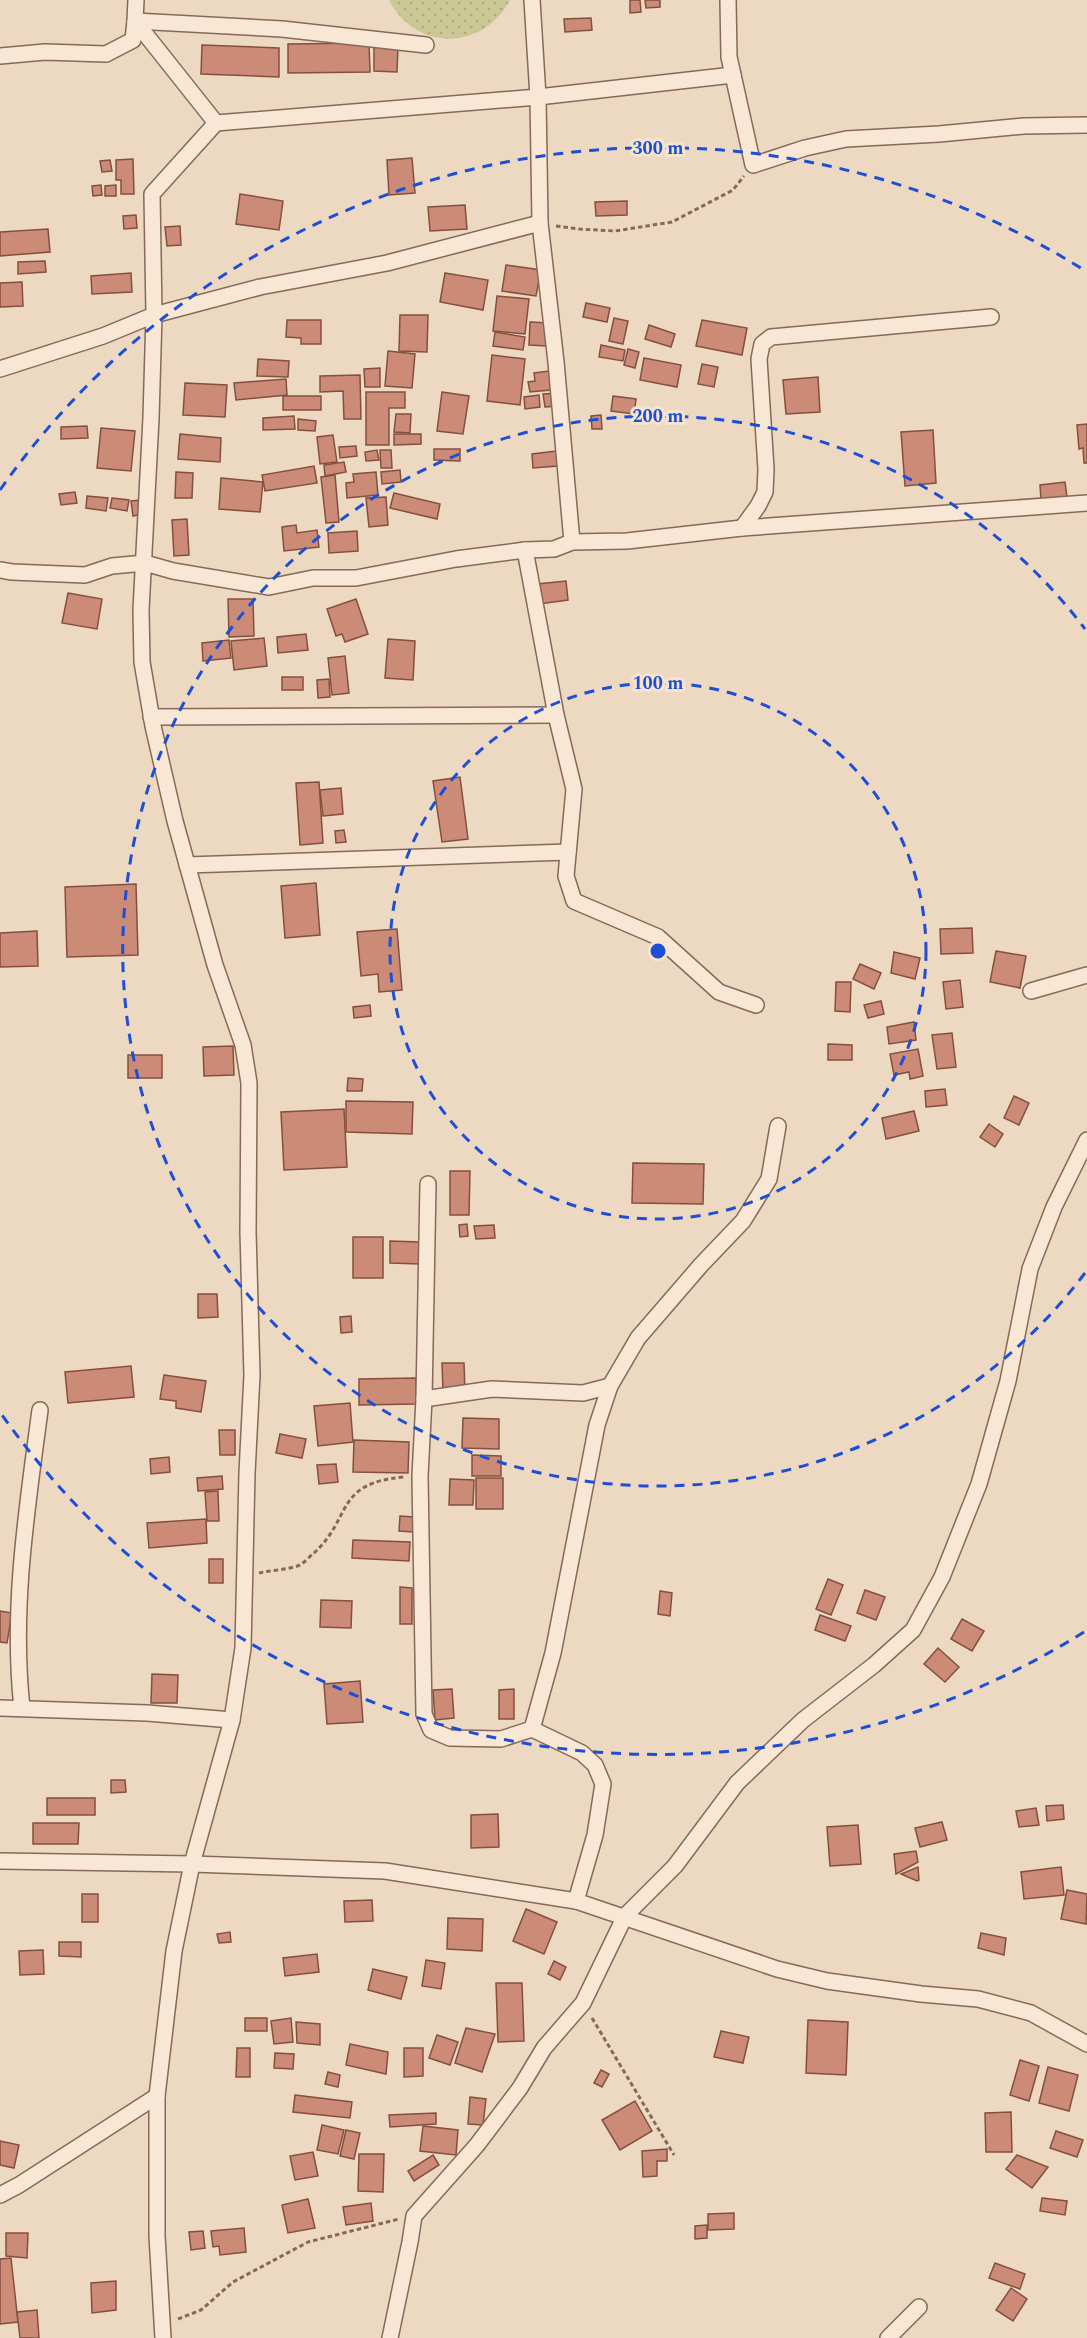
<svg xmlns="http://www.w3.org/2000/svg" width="1087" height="2338" font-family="Spectral,serif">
  <defs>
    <pattern id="park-dots" width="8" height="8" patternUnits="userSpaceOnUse" patternTransform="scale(1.5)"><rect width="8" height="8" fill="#cbc895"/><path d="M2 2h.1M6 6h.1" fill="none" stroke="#afac80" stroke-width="1.8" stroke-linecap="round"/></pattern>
  </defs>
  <rect width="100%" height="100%" fill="#edd8c1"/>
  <!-- park -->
  <path fill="url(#park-dots)" d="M 389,0 L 510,0 C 483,51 416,52 389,0 Z"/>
  <!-- building -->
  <g fill="#cb8b77" stroke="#854f3f" stroke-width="1.5">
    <polygon points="630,0 640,0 641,12 630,13"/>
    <polygon points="645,0 660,0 660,7 646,8"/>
    <polygon points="591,18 592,30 565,32 564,19"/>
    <polygon points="369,43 370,72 288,73 288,44"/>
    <polygon points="202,45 279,48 279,77 201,74"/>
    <polygon points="374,46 398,46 397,72 374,71"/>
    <polygon points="412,158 415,193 389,195 387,160"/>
    <polygon points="133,159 134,194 121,194 121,180 116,180 116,160"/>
    <polygon points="110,160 112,171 102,172 100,161"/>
    <polygon points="101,185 102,195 93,196 92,186"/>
    <polygon points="116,185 116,196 105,196 105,186"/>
    <polygon points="240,194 283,201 279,230 236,224"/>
    <polygon points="627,201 627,215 596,216 595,202"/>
    <polygon points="465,205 467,229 430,231 428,207"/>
    <polygon points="136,215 137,228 124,229 123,216"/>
    <polygon points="180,226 181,245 167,246 165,227"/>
    <polygon points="48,229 50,252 0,256 0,232"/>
    <polygon points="45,261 46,272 18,274 18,262"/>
    <polygon points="506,265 541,270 536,296 502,291"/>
    <polygon points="131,273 132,292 92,294 91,276"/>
    <polygon points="445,273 488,280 483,310 440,302"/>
    <polygon points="22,282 23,306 0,307 0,283"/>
    <polygon points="497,296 529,299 525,334 493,331"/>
    <polygon points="586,303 610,308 607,322 583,317"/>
    <polygon points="400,315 428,315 427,352 399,351"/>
    <polygon points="614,318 628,321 623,344 609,341"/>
    <polygon points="287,320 321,320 321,344 301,344 301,338 286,337"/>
    <polygon points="702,320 747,328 742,355 696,346"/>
    <polygon points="530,322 548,323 547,346 529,345"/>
    <polygon points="649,325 675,334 671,347 645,339"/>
    <polygon points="495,332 525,337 523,350 493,346"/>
    <polygon points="601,345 625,350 623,361 599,357"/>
    <polygon points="628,349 639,352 635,368 624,365"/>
    <polygon points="388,351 415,354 412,388 385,386"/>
    <polygon points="492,355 525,359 520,405 487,401"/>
    <polygon points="644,358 681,365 677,387 640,380"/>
    <polygon points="258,359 289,361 288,377 257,376"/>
    <polygon points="702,364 718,367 714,387 698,384"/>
    <polygon points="380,368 380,387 365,387 364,369"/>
    <polygon points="549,371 551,390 530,392 528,382 535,381 534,373"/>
    <polygon points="360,375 361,419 344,419 343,391 320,392 320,376"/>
    <polygon points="818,377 820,412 786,414 783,380"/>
    <polygon points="286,379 287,395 236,400 234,383"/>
    <polygon points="185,383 227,385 225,417 183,415"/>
    <polygon points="366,392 405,392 405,408 389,408 389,445 366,445"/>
    <polygon points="442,392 469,396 463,434 437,431"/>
    <polygon points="558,393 558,406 545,407 543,394"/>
    <polygon points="539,395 540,407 525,409 524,397"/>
    <rect x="283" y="396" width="38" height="14"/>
    <polygon points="613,396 636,399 634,414 611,411"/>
    <polygon points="396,414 411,414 410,433 394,432"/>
    <polygon points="601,415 602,429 592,429 591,416"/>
    <polygon points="294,416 295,429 263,430 263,418"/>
    <polygon points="298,419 316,421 315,431 298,430"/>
    <polygon points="1087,424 1087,463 1084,463 1083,448 1079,449 1077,425"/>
    <polygon points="87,426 88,438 61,439 61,427"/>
    <polygon points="101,428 135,431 131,471 97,468"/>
    <polygon points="933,430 936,483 905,486 901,432"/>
    <polygon points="180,434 221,438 220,462 178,459"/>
    <polygon points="394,434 421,434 421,444 394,445"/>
    <polygon points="333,435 337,462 320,464 317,437"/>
    <polygon points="356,446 357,456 340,458 339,447"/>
    <polygon points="434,449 460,449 460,461 434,460"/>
    <polygon points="377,450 379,460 366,461 365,452"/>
    <polygon points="380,450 391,450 392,468 381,468"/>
    <polygon points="556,451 558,466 533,468 532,454"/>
    <polygon points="344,462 346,472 325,476 324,465"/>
    <polygon points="314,466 317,483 265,491 262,475"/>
    <polygon points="400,470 401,482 382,484 381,472"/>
    <polygon points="176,472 193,473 192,498 175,498"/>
    <polygon points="376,472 378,495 347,498 346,483 354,482 353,474"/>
    <polygon points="335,475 339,522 326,523 321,477"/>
    <polygon points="221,478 263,482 260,512 219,509"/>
    <polygon points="1065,482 1067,497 1041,500 1040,485"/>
    <polygon points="75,492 77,503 61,505 59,494"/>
    <polygon points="394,493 440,504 437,519 390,508"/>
    <polygon points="87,496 108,498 106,511 86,508"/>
    <polygon points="386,497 388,525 369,527 366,498"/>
    <polygon points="112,498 129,500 127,511 110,508"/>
    <polygon points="141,500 143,514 133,516 131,501"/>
    <polygon points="187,519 189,555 174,556 172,520"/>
    <polygon points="296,525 297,533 317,530 319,547 284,551 282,527"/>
    <polygon points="357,531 358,551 329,553 328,533"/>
    <polygon points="566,581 568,600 539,604 537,584"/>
    <polygon points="68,593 102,599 97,629 62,623"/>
    <polygon points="228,599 253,599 254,636 229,637"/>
    <polygon points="356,599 368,634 345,642 342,634 336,636 327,609"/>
    <polygon points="306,634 308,650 278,653 277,637"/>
    <polygon points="264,638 267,666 234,670 231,641"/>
    <polygon points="388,639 415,641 413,680 385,678"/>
    <polygon points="229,640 231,658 203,661 202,643"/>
    <polygon points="345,656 349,693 332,695 328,658"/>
    <rect x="282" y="677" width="21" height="13"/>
    <polygon points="329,679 330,697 318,698 317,680"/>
    <polygon points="460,777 468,839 442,842 433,781"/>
    <polygon points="319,782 323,843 300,845 296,783"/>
    <polygon points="341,788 343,814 323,816 320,790"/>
    <polygon points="344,830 346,842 336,843 335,831"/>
    <polygon points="316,883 320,935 285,938 281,886"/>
    <polygon points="136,884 138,955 67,957 65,887"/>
    <polygon points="972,928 973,953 941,954 940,929"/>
    <polygon points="397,929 402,990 379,992 378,974 361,976 357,932"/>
    <polygon points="37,931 38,966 0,967 0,933"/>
    <polygon points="996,951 1026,956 1020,988 990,982"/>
    <polygon points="894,952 920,958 915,979 891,973"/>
    <polygon points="860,964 881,973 874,989 853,979"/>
    <polygon points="960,980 963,1007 946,1009 943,982"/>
    <polygon points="836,982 851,982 850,1012 835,1011"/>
    <polygon points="881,1001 884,1014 868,1018 864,1005"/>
    <polygon points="370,1005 371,1016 354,1018 353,1007"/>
    <polygon points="914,1022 916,1040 889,1044 887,1027"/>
    <polygon points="952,1033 956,1067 937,1069 932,1035"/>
    <polygon points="828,1044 852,1045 852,1060 828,1060"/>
    <polygon points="233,1046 234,1075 204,1076 203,1047"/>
    <polygon points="918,1049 923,1076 910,1079 909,1072 894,1075 890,1054"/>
    <rect x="128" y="1055" width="34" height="23"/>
    <polygon points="348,1078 363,1079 362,1091 347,1091"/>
    <polygon points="945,1089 947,1105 926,1107 925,1091"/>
    <polygon points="1014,1096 1029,1103 1019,1125 1004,1118"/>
    <polygon points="346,1101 413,1102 412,1134 346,1132"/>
    <polygon points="344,1109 347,1167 284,1170 281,1112"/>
    <polygon points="914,1111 919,1131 886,1139 882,1118"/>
    <polygon points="989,1124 1003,1134 995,1147 980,1137"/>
    <polygon points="633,1163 704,1164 703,1204 632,1203"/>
    <polygon points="450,1171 470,1171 469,1215 450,1215"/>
    <polygon points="467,1224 468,1236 460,1237 459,1225"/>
    <polygon points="494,1225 495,1238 476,1239 474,1226"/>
    <rect x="353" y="1237" width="30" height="41"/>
    <polygon points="390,1241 420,1242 420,1264 390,1263"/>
    <polygon points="198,1294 217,1294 218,1317 198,1318"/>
    <polygon points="351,1316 352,1332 341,1333 340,1317"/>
    <polygon points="442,1363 464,1363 465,1392 443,1392"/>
    <polygon points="131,1366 134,1397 68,1403 65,1372"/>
    <polygon points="164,1375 206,1381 201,1412 176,1408 176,1401 160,1399"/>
    <polygon points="416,1378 416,1404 359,1405 359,1379"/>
    <polygon points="350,1403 353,1442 318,1446 314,1406"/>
    <polygon points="463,1418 499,1419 499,1449 462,1448"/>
    <polygon points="219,1430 235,1430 235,1455 220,1455"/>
    <polygon points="280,1434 306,1439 302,1458 276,1453"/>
    <polygon points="354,1440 409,1442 408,1473 353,1472"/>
    <polygon points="472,1455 501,1456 501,1476 472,1476"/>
    <polygon points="169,1457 170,1472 151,1474 150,1459"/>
    <polygon points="336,1464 338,1482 319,1484 317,1465"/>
    <polygon points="222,1476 223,1489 198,1491 197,1478"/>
    <rect x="476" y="1478" width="27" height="31"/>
    <polygon points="450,1479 474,1480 473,1505 449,1505"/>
    <polygon points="218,1491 219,1521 207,1521 205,1492"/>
    <polygon points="400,1516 414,1517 413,1532 399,1531"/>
    <polygon points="206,1519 207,1543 149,1548 147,1523"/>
    <polygon points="353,1540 410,1542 409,1561 352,1558"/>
    <rect x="209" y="1559" width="14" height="24"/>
    <polygon points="828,1579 843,1585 831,1615 816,1609"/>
    <polygon points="400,1587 412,1588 412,1624 400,1624"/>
    <polygon points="865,1590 885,1597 876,1620 857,1613"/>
    <polygon points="660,1591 672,1593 670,1616 658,1614"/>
    <polygon points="321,1600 352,1601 351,1628 320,1627"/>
    <polygon points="0,1611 12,1613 7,1643 0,1642"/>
    <polygon points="820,1615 851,1626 845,1641 815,1630"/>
    <polygon points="962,1619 984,1631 972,1651 951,1639"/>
    <polygon points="938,1648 959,1667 945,1682 924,1664"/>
    <polygon points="152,1674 178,1675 177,1703 151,1703"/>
    <polygon points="360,1681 363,1722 327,1724 324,1684"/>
    <polygon points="452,1689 454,1718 435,1720 433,1690"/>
    <polygon points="514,1689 514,1719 499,1719 499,1690"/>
    <polygon points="111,1780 125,1780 126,1792 111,1793"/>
    <rect x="47" y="1798" width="48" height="17"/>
    <polygon points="1063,1805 1064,1819 1047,1821 1046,1806"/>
    <polygon points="1036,1808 1039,1825 1019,1827 1016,1811"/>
    <polygon points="498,1814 499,1847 471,1848 471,1815"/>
    <polygon points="942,1822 947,1840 920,1847 915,1828"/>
    <polygon points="33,1823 79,1823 78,1844 33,1844"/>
    <polygon points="858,1825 861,1864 830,1866 827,1827"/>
    <polygon points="916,1851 918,1862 896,1874 894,1854"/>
    <polygon points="918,1867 919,1880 917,1881 901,1874"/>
    <polygon points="1061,1867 1064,1895 1024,1899 1021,1872"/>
    <polygon points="1067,1890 1087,1894 1086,1924 1061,1919"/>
    <rect x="82" y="1894" width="16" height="28"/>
    <polygon points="372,1900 373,1921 345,1922 344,1901"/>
    <polygon points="526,1909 557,1922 544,1954 513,1941"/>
    <polygon points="448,1918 483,1919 482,1951 447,1949"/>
    <polygon points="230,1932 231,1942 219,1943 217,1934"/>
    <polygon points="981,1933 1006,1938 1004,1955 978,1948"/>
    <polygon points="59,1942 81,1942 81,1957 59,1956"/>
    <polygon points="43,1950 44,1974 20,1975 19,1951"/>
    <polygon points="317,1954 319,1972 285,1976 283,1958"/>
    <polygon points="426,1960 445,1963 441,1989 422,1986"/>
    <polygon points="554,1961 566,1967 560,1980 548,1974"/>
    <polygon points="373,1969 407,1977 401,1999 368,1990"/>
    <polygon points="496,1983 522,1983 524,2041 498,2042"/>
    <rect x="245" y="2018" width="22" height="13"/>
    <polygon points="291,2018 293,2042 274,2044 271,2021"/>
    <polygon points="808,2020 848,2022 846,2075 806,2073"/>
    <polygon points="296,2022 320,2024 320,2045 297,2043"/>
    <polygon points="466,2028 495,2034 482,2072 455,2063"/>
    <polygon points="721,2031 749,2037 743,2063 714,2057"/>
    <polygon points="437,2035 458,2042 450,2065 429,2058"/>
    <polygon points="350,2044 388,2052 386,2074 346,2065"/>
    <polygon points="237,2048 250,2048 250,2077 236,2077"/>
    <polygon points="404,2048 423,2048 423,2076 404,2077"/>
    <polygon points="275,2053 294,2054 293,2069 274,2068"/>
    <polygon points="1020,2060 1039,2066 1029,2101 1010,2095"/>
    <polygon points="1048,2067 1078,2075 1069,2111 1039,2103"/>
    <polygon points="601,2070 609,2074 602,2087 594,2083"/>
    <polygon points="328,2072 340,2075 338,2087 325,2084"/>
    <polygon points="295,2095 352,2102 350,2118 293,2112"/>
    <polygon points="470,2097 486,2099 483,2125 468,2124"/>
    <polygon points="635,2101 652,2131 620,2150 602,2120"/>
    <polygon points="1011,2112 1012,2152 986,2152 985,2113"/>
    <polygon points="436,2113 436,2124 390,2127 389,2115"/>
    <polygon points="322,2125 344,2130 338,2154 317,2150"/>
    <polygon points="423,2126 458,2130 456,2155 420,2151"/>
    <polygon points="346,2130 360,2133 354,2159 340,2156"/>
    <polygon points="1056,2131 1083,2140 1077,2157 1050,2148"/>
    <polygon points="0,2141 19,2145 14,2168 0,2165"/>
    <polygon points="667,2149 667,2161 657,2161 657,2176 643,2177 642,2151"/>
    <polygon points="313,2152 318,2176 295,2180 290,2156"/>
    <polygon points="359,2154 384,2154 383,2192 358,2191"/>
    <polygon points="433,2155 439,2165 414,2181 408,2171"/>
    <polygon points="1017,2155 1048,2167 1032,2188 1006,2169"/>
    <polygon points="1042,2198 1067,2201 1065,2215 1040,2211"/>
    <polygon points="308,2199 315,2228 288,2233 282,2205"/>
    <polygon points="371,2203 373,2221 346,2225 343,2207"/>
    <polygon points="734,2213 734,2229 708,2230 708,2214"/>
    <polygon points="707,2225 707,2238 695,2239 695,2226"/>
    <polygon points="244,2228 246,2252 220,2255 219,2246 213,2247 211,2231"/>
    <polygon points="203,2231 205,2248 191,2250 189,2232"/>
    <polygon points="6,2233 28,2233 27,2258 6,2256"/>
    <polygon points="11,2258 18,2322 0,2324 0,2259"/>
    <polygon points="995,2263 1025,2274 1020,2289 989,2278"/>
    <polygon points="116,2281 116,2310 92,2313 91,2283"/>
    <polygon points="1011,2288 1027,2299 1013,2321 996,2310"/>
    <polygon points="37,2310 39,2338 20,2338 17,2312"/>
  </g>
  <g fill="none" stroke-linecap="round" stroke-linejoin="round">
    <!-- minor casing -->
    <g stroke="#866959" stroke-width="18">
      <g id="minor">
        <polyline points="136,0 135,21 216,123 152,194 154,315 151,418 141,610 142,662 153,726 175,821 215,965 243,1045 249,1083 248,1232 252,1375 247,1473 243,1648 232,1720 192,1864 174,1951 157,2096 157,2236 163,2338"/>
        <polyline points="532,0 538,97 540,223 556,362 572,542"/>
        <polyline points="728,0 729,57 753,165 805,148 846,139 939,134 1024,126 1087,125"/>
        <polyline points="0,56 45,52 106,54 133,40 135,21 282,29 426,45"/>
        <polyline points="216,123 538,97 733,75"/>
        <polyline points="0,369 103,336 154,315 260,287 387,263 540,223"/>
        <polyline points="742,528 758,506 765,492 766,469 759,359 762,344 771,337 991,317"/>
        <polyline points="525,550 556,715 574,789 566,876 574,901 658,937 719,992 756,1005"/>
        <polyline points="0,570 12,572 85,575 112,566 145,563 173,571 269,587 313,578 356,578 456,559 525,550 554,549 572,542 627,541 742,528 1087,503"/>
        <polyline points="151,717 556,715"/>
        <polyline points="187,865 568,852"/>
        <polyline points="1031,991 1087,975"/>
        <polyline points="428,1184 424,1399 420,1476 424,1714 431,1730 450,1738 501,1739 532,1729 582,1753 595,1765 603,1784 595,1835 576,1901"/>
        <polyline points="424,1399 492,1389 583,1393 610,1386"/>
        <polyline points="0,1708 147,1713 232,1720"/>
        <path d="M 22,1708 C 11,1608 27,1509 40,1410"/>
        <polyline points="532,1729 553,1653 597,1425 610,1386 638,1338 701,1265 743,1221 769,1179 778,1126"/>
        <polyline points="0,1861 192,1864 385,1871 576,1901 777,1969 827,1981 921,1994 978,1999 1031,2013 1087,2044"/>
        <polyline points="0,2195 19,2185 157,2096"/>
        <polyline points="390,2338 410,2242 414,2216 477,2145 520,2088 544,2048 583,2003 625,1916 675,1866 737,1783 803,1720 874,1665 913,1630 942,1577 979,1484 1008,1381 1030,1269 1054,1207 1087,1140"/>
        <polyline points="888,2338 919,2307"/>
      </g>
    </g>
    <!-- path -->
    <g stroke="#866959" stroke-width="3" stroke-dasharray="4.5 3" stroke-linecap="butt">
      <polyline points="556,226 579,229 615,231 672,222 733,190 744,176"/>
      <path d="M 259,1573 C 272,1570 288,1570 300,1565 C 305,1562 310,1556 314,1553 C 353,1517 334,1483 404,1477"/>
      <polyline points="592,2018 674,2155"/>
      <polyline points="178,2319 201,2310 233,2282 308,2242 399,2219"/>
    </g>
    <!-- minor -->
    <use href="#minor" stroke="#f8e7d4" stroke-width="15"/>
  </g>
  <!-- distance rings -->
  <g fill="none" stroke="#1d4ed8" stroke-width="3" stroke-dasharray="10 8">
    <circle cx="658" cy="951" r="268"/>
    <path d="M1085 1273A535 535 0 1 1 1085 629"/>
    <path d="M1084 1632A803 803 0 0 1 0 1412M0 490A803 803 0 0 1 1084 270"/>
  </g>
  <circle cx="658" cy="951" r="9" fill="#1d4ed8" stroke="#f5e4d0" stroke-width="3"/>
  <g font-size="18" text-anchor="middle" font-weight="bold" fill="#1d4ed8" stroke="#f5e4d0" stroke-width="6" stroke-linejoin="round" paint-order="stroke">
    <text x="658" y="154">300 m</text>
    <text x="658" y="422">200 m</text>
    <text x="658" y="689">100 m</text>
  </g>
</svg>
